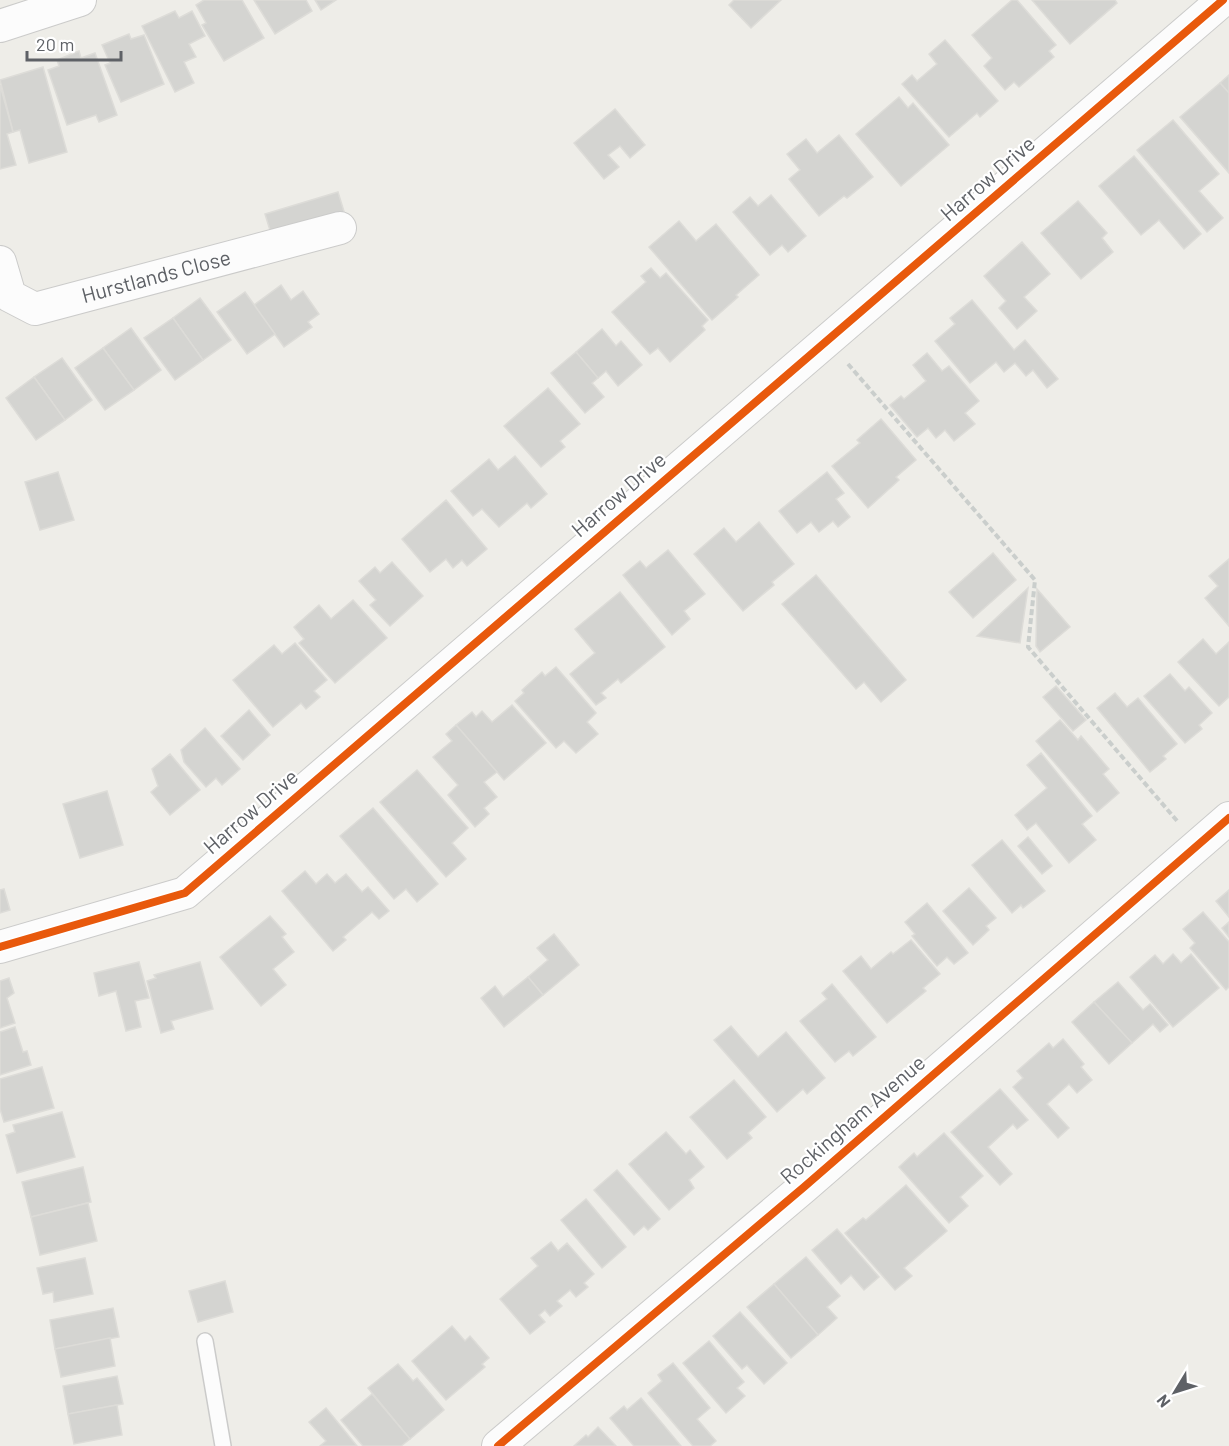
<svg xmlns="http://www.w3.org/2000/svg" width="1229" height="1446" font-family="Barlow,sans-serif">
  <rect width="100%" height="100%" fill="#eeede8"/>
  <!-- building -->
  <g fill="#d4d4d1" stroke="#dddcd8" stroke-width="1.5">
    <polygon points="204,0 242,0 264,38 224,61 202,25 206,23 196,5"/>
    <polygon points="254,0 306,0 312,11 275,34"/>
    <polygon points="315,0 336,0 321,10"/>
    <polygon points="734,0 781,0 751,28 729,5"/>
    <polygon points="1012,0 1017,0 1056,45 1049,51 1054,57 1019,87 1014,82 1005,90 984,66 992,58 972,35"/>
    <polygon points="1032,0 1115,0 1117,3 1070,44"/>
    <polygon points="175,11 179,18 192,11 205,36 189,44 196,57 184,62 194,83 175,92 142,26"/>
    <polygon points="129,34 131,39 144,35 164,84 121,102 105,65 110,63 102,45"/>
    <polygon points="945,40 998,101 980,117 977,113 949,137 902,84 912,75 917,81 937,64 929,54"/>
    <polygon points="79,51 81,58 95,53 117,115 99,122 96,115 67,125 48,70 59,66 57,60"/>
    <polygon points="43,67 67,152 29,163 20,130 13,132 0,80"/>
    <polygon points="1229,75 1229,93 1220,83"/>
    <polygon points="1220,83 1229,93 1229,173 1180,117"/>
    <polygon points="0,85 13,132 7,134 16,165 0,169"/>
    <polygon points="899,97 908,108 913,103 949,145 901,186 856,134"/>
    <polygon points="615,109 645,145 630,158 620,146 608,155 619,167 604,179 574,143"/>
    <polygon points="1173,120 1219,174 1199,191 1223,218 1207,232 1137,150"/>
    <polygon points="839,135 873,177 847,198 844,196 819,216 789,179 800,170 787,154 806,139 817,153"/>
    <polygon points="1134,156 1201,234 1184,249 1159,220 1141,235 1099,186"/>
    <polygon points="338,192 346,218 273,240 265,214"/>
    <polygon points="771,195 806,236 788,252 782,245 770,255 733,212 750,197 758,206"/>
    <polygon points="1078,201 1107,233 1102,238 1113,252 1081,279 1041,233"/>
    <polygon points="679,221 696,241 716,224 759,275 736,295 738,297 712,320 649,247"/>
    <polygon points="1022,242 1050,274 1024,297 1037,311 1017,329 999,308 1006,301 984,276"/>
    <polygon points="651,268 660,278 666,273 708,320 702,326 705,330 670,362 658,348 650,354 612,312 646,282 641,276"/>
    <polygon points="281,285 291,300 303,291 319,314 308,322 312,327 284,347 254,305"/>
    <polygon points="245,292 275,334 247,354 217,312"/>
    <polygon points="200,298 231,340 203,360 173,318"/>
    <polygon points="972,300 1014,350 1025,340 1058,379 1047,388 1033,370 1026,376 1015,363 1004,372 996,362 970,383 935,341 955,324 950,318"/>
    <polygon points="173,318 203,360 175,380 144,338"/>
    <polygon points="131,328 161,370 134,390 103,348"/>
    <polygon points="602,329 616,346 621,341 642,365 618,386 606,371 598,378 576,352"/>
    <polygon points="103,348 134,390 105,410 75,368"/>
    <polygon points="576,352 598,378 592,383 604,397 585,413 551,373"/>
    <polygon points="927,353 942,371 949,366 979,401 965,413 975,424 954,441 945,430 936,438 928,428 917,437 890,405 901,396 904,399 926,381 913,365"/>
    <polygon points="62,358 92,400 65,420 34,377"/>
    <polygon points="34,377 65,420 36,440 6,398"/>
    <polygon points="548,388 580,424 560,441 565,447 541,467 504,426"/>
    <polygon points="881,419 916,460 896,477 899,480 868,508 832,466 860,443 857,440"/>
    <polygon points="515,456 547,494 531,508 527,503 499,527 482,509 473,516 451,491 489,459 498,470"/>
    <polygon points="58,472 74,520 40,530 25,482"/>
    <polygon points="827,472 844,493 836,499 850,517 838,527 833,521 819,532 811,522 797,533 779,511"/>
    <polygon points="446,500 487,549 467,566 462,560 453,568 446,559 430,572 402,539"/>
    <polygon points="759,522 794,564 772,582 774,585 743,611 694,554 724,528 736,542"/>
    <polygon points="668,550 705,594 684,611 690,619 672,635 623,575 640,561 646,568"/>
    <polygon points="993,553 1016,580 973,618 949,592"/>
    <polygon points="1229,559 1229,626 1205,598 1218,586 1209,576"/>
    <polygon points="392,562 423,596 390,626 370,605 376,600 359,581 375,567 380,573"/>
    <polygon points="816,575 906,680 881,702 864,682 856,689 782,604"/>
    <polygon points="1028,588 1020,643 977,636"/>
    <polygon points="1037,589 1070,627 1040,652 1036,646"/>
    <polygon points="620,592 665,647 621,683 618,679 601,693 606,698 596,705 570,674 595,653 575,629"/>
    <polygon points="353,600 387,638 335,683 299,643 304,639 294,627 319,605 331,619"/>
    <polygon points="1203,639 1216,654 1229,642 1229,697 1219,706 1178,662"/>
    <polygon points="295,643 327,680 314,691 320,697 306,709 301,703 273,727 233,680 274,645 282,654"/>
    <polygon points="556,667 596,713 587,722 598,734 576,753 564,741 556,748 515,701 524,693 522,690 542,672 545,676"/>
    <polygon points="1170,674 1185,691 1189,687 1212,713 1199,725 1202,729 1185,743 1144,696"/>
    <polygon points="1056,686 1086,720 1073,731 1043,697"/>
    <polygon points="1115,693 1127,707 1138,698 1177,744 1163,756 1166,759 1150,772 1097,708"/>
    <polygon points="512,705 546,743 504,780 456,725 472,712 476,717 482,711 492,722"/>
    <polygon points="249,710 270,735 243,760 221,736"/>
    <polygon points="1060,720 1078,740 1081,736 1109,769 1103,774 1119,793 1097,812 1036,741"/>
    <polygon points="456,725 497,772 484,782 497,797 484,808 489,814 475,827 448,795 458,785 433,757 452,741 446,734"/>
    <polygon points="205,728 240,769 222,785 216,778 206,787 184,762 181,750"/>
    <polygon points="1041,753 1092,816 1082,824 1096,840 1069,863 1036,823 1027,830 1015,815 1047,788 1027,765"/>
    <polygon points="170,754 200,790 170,815 151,792 158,786 152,769"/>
    <polygon points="417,770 468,828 452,843 466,859 446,877 380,802"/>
    <polygon points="107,791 123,845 80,858 63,804"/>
    <polygon points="373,808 438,884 417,902 406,889 394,899 340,836"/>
    <polygon points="1028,837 1052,866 1042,874 1018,846"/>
    <polygon points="1002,840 1045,891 1023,908 1021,905 1012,913 972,865"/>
    <polygon points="305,871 316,884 327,874 335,883 346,874 362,892 368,887 389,911 379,919 372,912 343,937 346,940 333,951 282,891"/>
    <polygon points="969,888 996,918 986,926 989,930 973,945 943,911"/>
    <polygon points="4,889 10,910 0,913 0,890"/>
    <polygon points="1229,890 1229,917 1216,901"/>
    <polygon points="927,903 968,953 954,964 947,957 937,966 912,936 915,934 905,922"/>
    <polygon points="1203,912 1229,942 1229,987 1226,990 1190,948 1195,943 1183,929"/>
    <polygon points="270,916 286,934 282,937 294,952 273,969 286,985 261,1006 220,957"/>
    <polygon points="1229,922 1229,937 1222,928"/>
    <polygon points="554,934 579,965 543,995 528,977 548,960 537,948"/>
    <polygon points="911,940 940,974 923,988 926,991 887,1023 843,971 861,956 871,969 891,952 893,954"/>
    <polygon points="1173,954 1181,963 1191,954 1219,988 1173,1027 1130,977 1155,955 1163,964"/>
    <polygon points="139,962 149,998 135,1001 141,1027 126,1031 116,991 99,996 94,973"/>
    <polygon points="200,962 213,1009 171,1021 174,1029 161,1033 147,981 156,978 154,975"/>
    <polygon points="528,977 543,995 504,1027 481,998 495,986 503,997"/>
    <polygon points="9,978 14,993 7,998 15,1023 0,1028 0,981"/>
    <polygon points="1118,982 1143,1010 1150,1004 1168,1025 1160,1032 1153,1024 1132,1043 1094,1002"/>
    <polygon points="832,984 876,1037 853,1056 849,1051 835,1062 800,1021 827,999 822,993"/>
    <polygon points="1094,1002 1132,1043 1109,1064 1072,1022"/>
    <polygon points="731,1026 758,1057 786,1032 825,1078 807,1094 803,1089 777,1112 714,1040"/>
    <polygon points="15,1027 23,1052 27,1051 31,1065 0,1075 0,1032"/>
    <polygon points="1063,1039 1084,1064 1081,1067 1092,1080 1077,1093 1069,1084 1047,1104 1069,1128 1058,1138 1013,1087 1023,1078 1017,1071 1049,1043 1053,1048"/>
    <polygon points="42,1067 54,1108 4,1122 0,1109 0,1079"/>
    <polygon points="734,1080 766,1117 748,1133 752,1138 727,1159 690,1117"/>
    <polygon points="1000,1089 1028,1120 1017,1129 1013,1124 988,1147 1012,1174 1000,1185 951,1132"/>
    <polygon points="62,1112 75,1157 17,1173 6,1135 15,1132 13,1125"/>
    <polygon points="666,1132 686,1154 690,1150 704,1167 689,1180 694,1188 669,1210 629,1164"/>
    <polygon points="944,1133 983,1176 960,1197 968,1206 949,1223 899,1167 914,1153 917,1157"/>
    <polygon points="83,1167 91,1202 31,1217 22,1182"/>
    <polygon points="617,1170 660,1219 648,1230 644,1226 634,1235 594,1190"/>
    <polygon points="906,1185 947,1231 904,1268 912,1276 895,1290 845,1233 863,1218 866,1220"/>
    <polygon points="586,1199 626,1247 602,1268 561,1220"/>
    <polygon points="88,1203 97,1241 40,1255 31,1217"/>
    <polygon points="837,1229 879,1277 864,1290 851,1275 841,1284 812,1250"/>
    <polygon points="551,1242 558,1251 567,1243 594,1274 584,1283 588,1287 576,1297 570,1290 557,1301 562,1306 550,1316 545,1310 539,1315 545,1322 530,1334 500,1299 538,1266 531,1258"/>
    <polygon points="806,1257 840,1296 827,1307 837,1318 818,1335 774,1284"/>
    <polygon points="85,1258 93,1294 54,1302 53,1292 43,1294 37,1268"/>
    <polygon points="225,1281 233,1312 198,1322 189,1291"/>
    <polygon points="774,1284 818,1335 791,1358 747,1307"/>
    <polygon points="113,1308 119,1337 55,1349 50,1320"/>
    <polygon points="740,1312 787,1363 764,1384 747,1365 742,1369 713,1336"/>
    <polygon points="452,1326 465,1341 470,1336 489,1358 482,1364 485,1367 446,1400 412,1361"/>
    <polygon points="110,1338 115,1366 61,1377 55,1349"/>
    <polygon points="709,1341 744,1382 737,1388 745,1396 726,1413 683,1363"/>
    <polygon points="673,1363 710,1408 697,1419 716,1441 710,1446 693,1446 648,1393 662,1381 658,1375"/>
    <polygon points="398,1364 413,1381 417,1378 444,1410 410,1439 368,1388"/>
    <polygon points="117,1376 123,1404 68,1414 63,1386"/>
    <polygon points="372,1394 410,1439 401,1446 363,1446 341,1420"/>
    <polygon points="641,1398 681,1446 634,1446 610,1418 624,1406 627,1410"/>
    <polygon points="117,1405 122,1435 74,1444 68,1414"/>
    <polygon points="326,1408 357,1446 320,1446 326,1441 309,1422"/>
    <polygon points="598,1427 616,1446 574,1446 586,1435 588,1437"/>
  </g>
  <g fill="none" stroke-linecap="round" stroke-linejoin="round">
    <!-- lane casing -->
    <g stroke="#cbcbca" stroke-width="18">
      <polyline id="lane" points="205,1341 223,1446"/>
    </g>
    <!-- street casing -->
    <g stroke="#cbcbca" stroke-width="34">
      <g id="street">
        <polyline points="0,26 80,0"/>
        <path id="s1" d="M 0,262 L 10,296 L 35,309 L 340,228"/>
        <polyline points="0,947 185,893 1223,0"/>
        <polyline points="498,1446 804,1187 1229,818"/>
      </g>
    </g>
    <!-- path -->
    <polyline stroke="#cacecc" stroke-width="4" stroke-dasharray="6 3" stroke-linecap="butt" points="848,364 1035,580 1028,647 1178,822"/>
    <!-- lane -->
    <use href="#lane" stroke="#fcfcfc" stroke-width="15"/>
    <!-- street -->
    <use href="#street" stroke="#fcfcfc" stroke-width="32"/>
    <!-- cycleway casing -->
    <g stroke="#fff" stroke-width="11">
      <g id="cycleway">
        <polyline points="0,947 185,893 1223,0"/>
        <polyline points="498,1446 804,1187 1229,818"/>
      </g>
    </g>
    <!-- cycleway -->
    <use href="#cycleway" stroke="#e8590c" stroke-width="8"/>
  </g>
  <g text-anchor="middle" stroke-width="4.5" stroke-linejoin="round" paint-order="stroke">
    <!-- street labels -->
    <g font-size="21" fill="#5e6166" stroke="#fff">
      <text transform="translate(988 179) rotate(-41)" y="7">Harrow Drive</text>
      <text dy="7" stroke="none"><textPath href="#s1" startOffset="189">Hurstlands Close</textPath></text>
      <text transform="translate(619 495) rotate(-41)" y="7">Harrow Drive</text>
      <text transform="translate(251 812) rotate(-41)" y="7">Harrow Drive</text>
      <text transform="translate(853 1120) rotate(-41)" y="7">Rockingham Avenue</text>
    </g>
  </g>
  <!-- north arrow -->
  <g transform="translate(1175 1392) rotate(232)" stroke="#ffffff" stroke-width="4.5" paint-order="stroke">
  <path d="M0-4.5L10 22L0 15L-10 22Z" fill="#5e6166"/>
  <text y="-9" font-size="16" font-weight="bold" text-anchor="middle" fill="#5e6166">N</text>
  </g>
  <!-- scale -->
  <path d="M27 51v9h94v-9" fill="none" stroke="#5e6166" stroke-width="3"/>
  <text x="36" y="51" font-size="18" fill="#5e6166" stroke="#ffffff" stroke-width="4.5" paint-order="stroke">20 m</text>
</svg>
